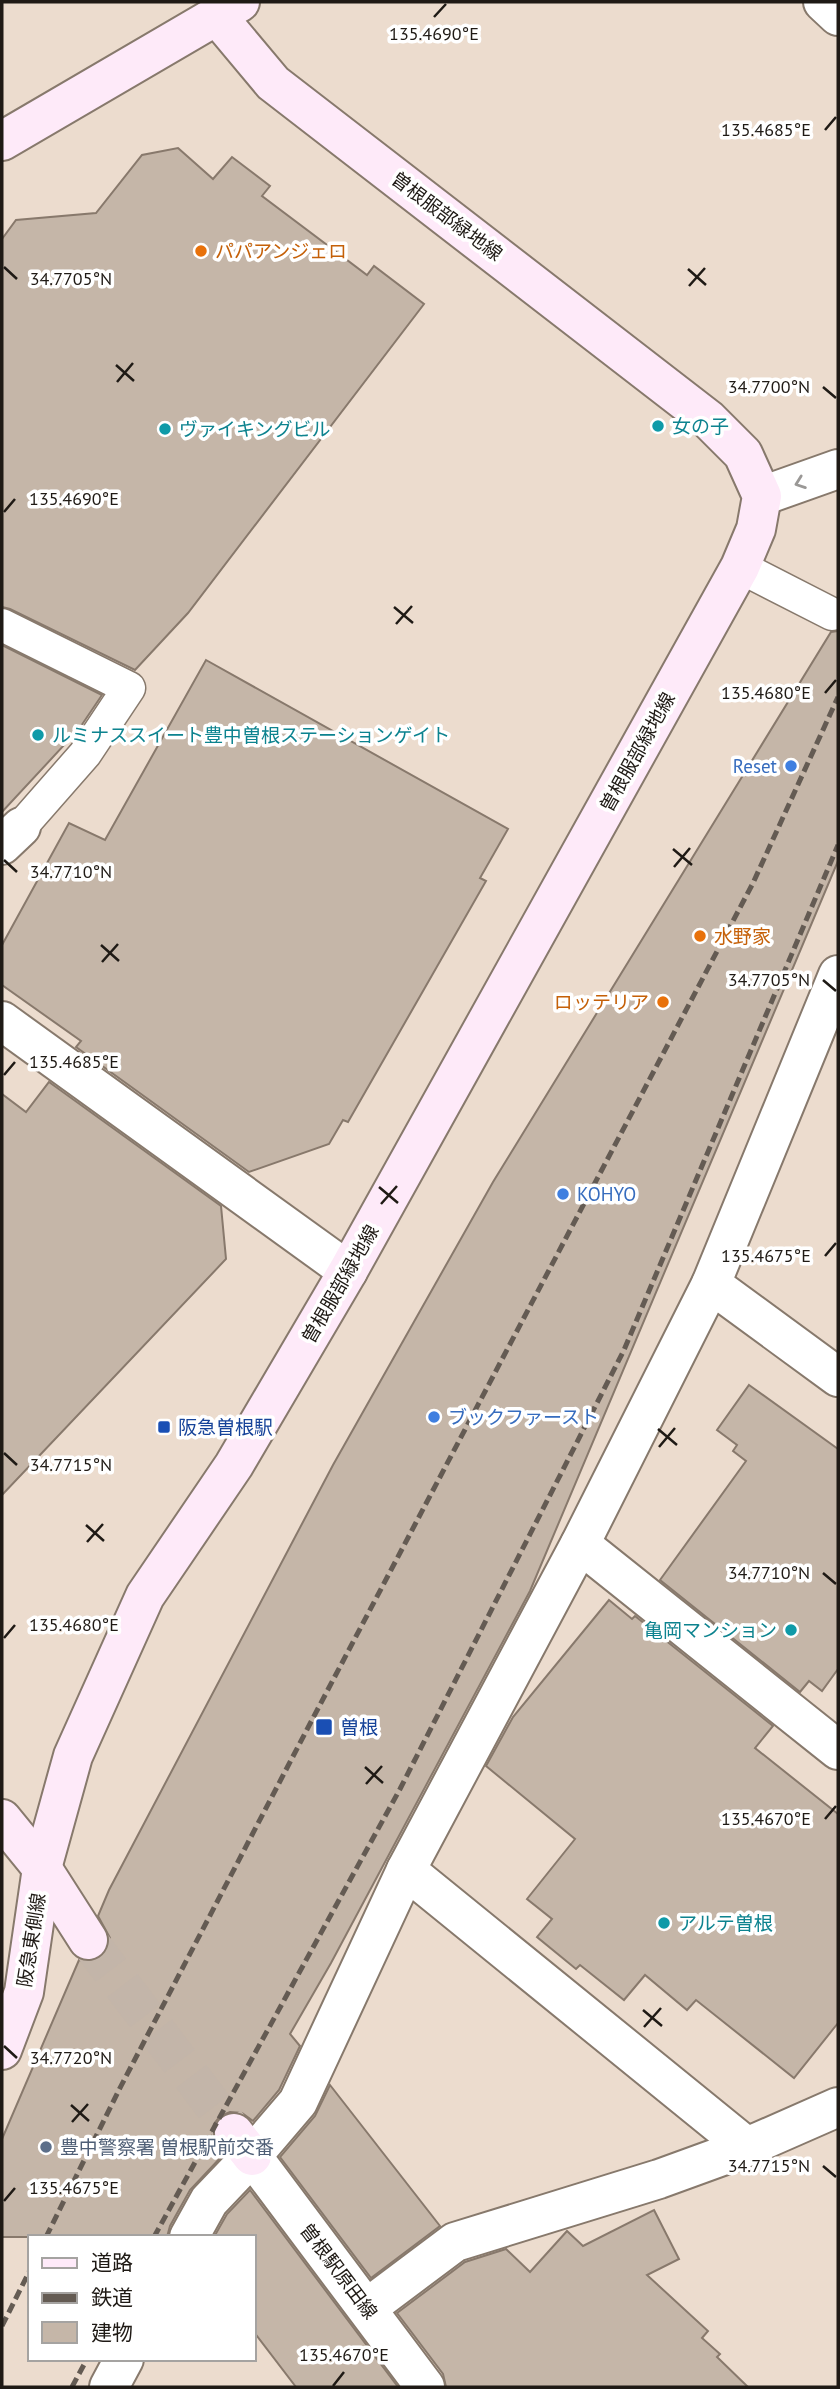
<svg xmlns="http://www.w3.org/2000/svg" width="840" height="2389" font-family="'PT Sans','Noto Sans JP',sans-serif">
  <rect width="100%" height="100%" fill="#ecdcce"/>
  <!-- building -->
  <g fill="#c5b6a8" stroke="#88796c" stroke-width="2">
    <polygon points="178,148 213,179 232,157 270,186 262,196 367,275 374,266 424,304 188,613 135,670 10,609 2,607 2,239 16,220 96,213 142,155"/>
    <polygon points="838,631 838,861 530,1591 331,1963 290,2034 300,2046 279,2090 253,2121 242,2113 230,2112 220,2116 214,2124 212,2135 223,2155 190,2190 170,2226 167,2237 2,2237 2,2139 79,1960 90,1962 99,1959 108,1949 110,1938 98,1916 109,1890 333,1465 493,1182 831,632"/>
    <polygon points="2,645 102,695 79,729 2,812"/>
    <polygon points="206,660 508,829 480,878 486,881 348,1122 343,1120 329,1144 249,1172 76,1047 81,1041 2,985 2,945 69,823 105,840"/>
    <polygon points="49,1082 221,1206 226,1259 2,1495 2,1094 26,1112"/>
    <polygon points="749,1385 838,1449 838,1669 822,1691 809,1681 800,1692 660,1580 746,1461 733,1451 737,1445 717,1430"/>
    <polygon points="609,1600 632,1619 635,1616 773,1726 755,1748 838,1814 838,2023 794,2078 696,2000 687,2010 645,1975 624,2000 580,1965 576,1969 537,1937 552,1919 527,1899 575,1839 486,1766 513,1717"/>
    <polygon points="330,2085 440,2226 371,2278 280,2157 315,2116"/>
    <polygon points="250,2190 398,2387 296,2387 254,2332 254,2237 214,2237 227,2214"/>
    <polygon points="654,2210 679,2259 647,2275 708,2331 702,2338 720,2354 717,2357 748,2387 446,2387 443,2374 397,2313 465,2262 506,2249 530,2272 567,2231 583,2246"/>
  </g>
  <g fill="none" stroke-linecap="round" stroke-linejoin="round">
    <!-- secondary-tunnel -->
    <polyline stroke="#c3b5a9" stroke-width="38" stroke-dasharray="38 19" stroke-linecap="butt" points="88,1940 234,2133"/>
    <!-- lane casing -->
    <g stroke="#87796c" stroke-width="35">
      <g id="lane">
        <polyline points="740,567 832,614"/>
        <polyline points="2,625 129,688 85,754 21,827"/>
      </g>
    </g>
    <!-- street casing -->
    <g stroke="#87796c" stroke-width="42">
      <g id="street">
        <polyline points="823,2 838,16"/>
        <polyline points="762,496 838,469"/>
        <polyline points="2,845 21,827"/>
        <polyline points="2,1021 348,1271"/>
        <polyline points="711,1284 838,1377"/>
        <polyline points="580,1544 838,1750"/>
        <polyline points="406,1870 747,2147"/>
        <polyline points="252,2156 425,2387"/>
        <polyline points="189,2237 209,2201 252,2156 298,2102 406,1870 580,1544 711,1284 838,975"/>
        <polyline points="367,2308 455,2242 659,2179 747,2147 838,2107"/>
        <polyline points="109,2387 124,2359"/>
      </g>
    </g>
    <!-- secondary casing -->
    <g stroke="#87796c" stroke-width="42">
      <g id="secondary">
        <polyline points="2,141 240,2"/>
        <polyline points="2,1819 42,1868 88,1940"/>
        <polyline points="2,2050 24,1992 42,1868 73,1756 145,1596 234,1465 348,1271 740,567 756,529 762,496 743,454 708,419 273,83 217,16"/>
        <polyline points="234,2133 252,2156"/>
      </g>
    </g>
    <!-- lane -->
    <use href="#lane" stroke="#fff" stroke-width="32"/>
    <!-- street -->
    <use href="#street" stroke="#fff" stroke-width="38"/>
    <!-- secondary -->
    <use href="#secondary" stroke="#feeaf9" stroke-width="38"/>
    <!-- rail -->
    <g stroke="#645b53" stroke-width="5" stroke-dasharray="10 5" stroke-linecap="butt">
      <polyline points="46,2237 121,2086 313,1718 753,883 838,697"/>
      <polyline points="154,2237 400,1789 624,1350 838,845"/>
      <polyline points="2,2326 30,2270"/>
      <polyline points="72,2387 87,2359"/>
    </g>
  </g>
  <!-- one-way arrows -->
  <defs><path id="oneway-chevron" d="M-2-3.5L2.5 0L-2 3.5" fill="none" stroke-width="1.6" stroke-linecap="round" stroke-linejoin="round" transform="scale(1.75)"/></defs>
  <use stroke="#9a9896" href="#oneway-chevron" transform="translate(800 483) rotate(160)"/>
  <!-- ticks -->
  <path fill="none" stroke="#1f1a15" stroke-width="2.5" d="M 434,17 L 446,4M 825,130 L 836,117M 4,267 L 17,279M 688,269 L 706,285M 689,286 L 705,268M 116,365 L 134,381M 117,382 L 133,363M 823,387 L 836,398M 4,512 L 15,499M 394,607 L 413,623M 396,624 L 412,606M 825,693 L 836,680M 673,849 L 692,865M 4,860 L 17,872M 674,867 L 690,848M 101,945 L 119,961M 102,962 L 118,944M 823,980 L 836,991M 4,1075 L 15,1062M 379,1187 L 398,1203M 381,1204 L 397,1186M 825,1256 L 836,1243M 658,1429 L 677,1445M 659,1447 L 675,1428M 4,1453 L 17,1465M 86,1525 L 104,1541M 87,1542 L 103,1524M 823,1573 L 836,1584M 4,1638 L 15,1625M 365,1767 L 383,1783M 366,1784 L 382,1766M 825,1819 L 836,1806M 643,2010 L 662,2026M 644,2027 L 661,2008M 4,2046 L 17,2058M 71,2105 L 89,2121M 72,2122 L 88,2104M 823,2166 L 836,2177M 4,2201 L 15,2188M 333,2386 L 344,2372"/>
  <!-- markers -->
  <g fill="#e8710a" stroke="#fff" stroke-width="2.5">
    <circle cx="201" cy="251" r="7"/>
    <circle cx="700" cy="936" r="7"/>
    <circle cx="663" cy="1002" r="7"/>
  </g>
  <g fill="#0f9aa8" stroke="#fff" stroke-width="2.5">
    <circle cx="658" cy="426" r="7"/>
    <circle cx="165" cy="429" r="7"/>
    <circle cx="38" cy="735" r="7"/>
    <circle cx="791" cy="1630" r="7"/>
    <circle cx="664" cy="1923" r="7"/>
  </g>
  <g fill="#3f7fe0" stroke="#fff" stroke-width="2.5">
    <circle cx="791" cy="766" r="7"/>
    <circle cx="563" cy="1194" r="7"/>
    <circle cx="434" cy="1417" r="7"/>
  </g>
  <g fill="#1a4fb4" stroke="#fff" stroke-width="2.5">
    <rect x="157" y="1420" width="14" height="14" rx="3.5"/>
    <rect x="315" y="1718" width="18" height="18" rx="3.5"/>
  </g>
  <circle fill="#5c6f8a" stroke="#fff" stroke-width="2.5" cx="46" cy="2147" r="7"/>
  <g text-anchor="middle" stroke-width="7" stroke-linejoin="round" paint-order="stroke">
    <!-- street labels -->
    <g font-size="19" fill="#1f1a15" stroke="#fff">
      <text transform="translate(447 216) rotate(37)" y="7">曽根服部緑地線</text>
      <text transform="translate(637 752) rotate(-61)" y="7">曽根服部緑地線</text>
      <text transform="translate(340 1284) rotate(-60)" y="7">曽根服部緑地線</text>
      <text transform="translate(31 1940) rotate(-81)" y="7">阪急東側線</text>
      <text transform="translate(339 2271) rotate(53)" y="7">曽根駅原田線</text>
    </g>
    <!-- food labels -->
    <g font-size="19" fill="#c56008" stroke="#fff" text-anchor="start">
      <text x="215" y="258">パパアンジェロ</text>
      <text x="714" y="943">水野家</text>
      <text x="649" y="1009" text-anchor="end">ロッテリア</text>
    </g>
    <!-- culture labels -->
    <g font-size="19" fill="#0d838f" stroke="#fff" text-anchor="start">
      <text x="672" y="433">女の子</text>
      <text x="179" y="436">ヴァイキングビル</text>
      <text x="52" y="742">ルミナススイート豊中曽根ステーションゲイト</text>
      <text x="777" y="1637" text-anchor="end">亀岡マンション</text>
      <text x="678" y="1930">アルテ曽根</text>
    </g>
    <!-- shop labels -->
    <g font-size="19" fill="#366cbe" stroke="#fff" text-anchor="start">
      <text x="777" y="773" text-anchor="end">Reset</text>
      <text x="577" y="1201">KOHYO</text>
      <text x="448" y="1424">ブックファースト</text>
    </g>
    <!-- transit labels -->
    <g font-size="19" fill="#164399" stroke="#fff" text-anchor="start">
      <text x="178" y="1434">阪急曽根駅</text>
      <text x="340" y="1734">曽根</text>
    </g>
    <!-- service labels -->
    <g font-size="19" fill="#4e5e75" stroke="#fff" text-anchor="start">
      <text x="60" y="2154">豊中警察署 曽根駅前交番</text>
    </g>
  </g>
  <g font-size="18" text-anchor="middle" fill="#1f1a15" stroke="#fff" stroke-width="7" stroke-linejoin="round" paint-order="stroke">
    <text x="434" y="40">135.4690°E</text>
    <text x="766" y="136">135.4685°E</text>
    <text x="71" y="285">34.7705°N</text>
    <text x="769" y="393">34.7700°N</text>
    <text x="74" y="505">135.4690°E</text>
    <text x="766" y="699">135.4680°E</text>
    <text x="71" y="878">34.7710°N</text>
    <text x="769" y="986">34.7705°N</text>
    <text x="74" y="1068">135.4685°E</text>
    <text x="766" y="1262">135.4675°E</text>
    <text x="71" y="1471">34.7715°N</text>
    <text x="769" y="1579">34.7710°N</text>
    <text x="74" y="1631">135.4680°E</text>
    <text x="766" y="1825">135.4670°E</text>
    <text x="71" y="2064">34.7720°N</text>
    <text x="769" y="2172">34.7715°N</text>
    <text x="74" y="2194">135.4675°E</text>
    <text x="344" y="2361">135.4670°E</text>
  </g>
  <!-- border -->
  <rect width="840" height="2389" fill="none" stroke="#1f1a15" stroke-width="7"/>
  <!-- legend -->
  <rect x="28" y="2235" width="228" height="126" fill="#ffffff" stroke="#a5a3a1" stroke-width="2"/>
  <rect x="42" y="2258" width="35" height="10" fill="#feeaf9" stroke="#a5a3a1" stroke-width="2"/>
  <text x="91" y="2270" font-size="21" fill="#1f1a15">道路</text>
  <rect x="42" y="2293" width="35" height="10" fill="#645b53" stroke="#a5a3a1" stroke-width="2"/>
  <text x="91" y="2305" font-size="21" fill="#1f1a15">鉄道</text>
  <rect x="42" y="2322" width="35" height="21" fill="#c5b6a8" stroke="#a5a3a1" stroke-width="2"/>
  <text x="91" y="2340" font-size="21" fill="#1f1a15">建物</text>
</svg>
